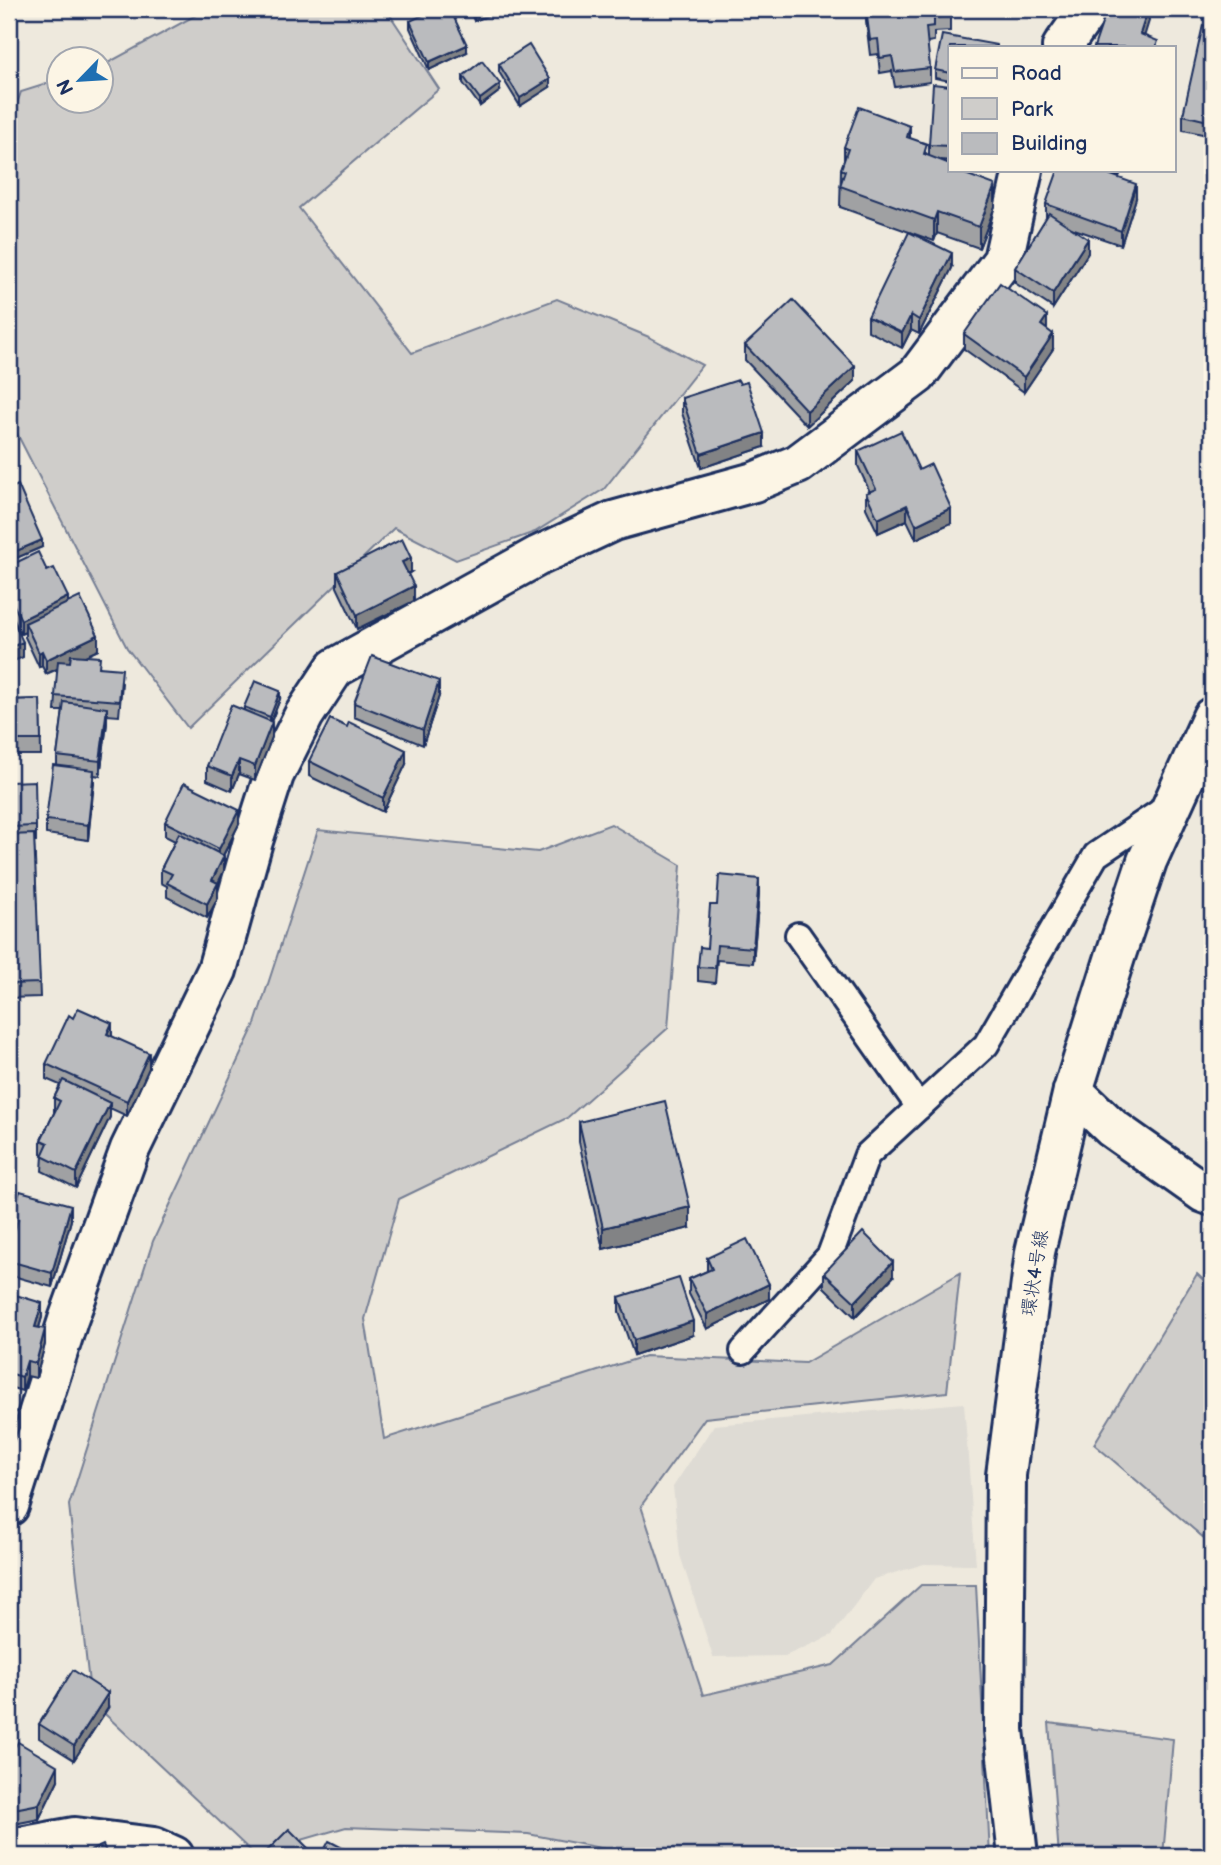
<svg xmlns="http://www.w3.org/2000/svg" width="1221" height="1865" font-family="'Balsamiq Sans','Klee One',sans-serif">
  <rect width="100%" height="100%" fill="#eee9dd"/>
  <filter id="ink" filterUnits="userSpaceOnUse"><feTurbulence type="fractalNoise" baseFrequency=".0143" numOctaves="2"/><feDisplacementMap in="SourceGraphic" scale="14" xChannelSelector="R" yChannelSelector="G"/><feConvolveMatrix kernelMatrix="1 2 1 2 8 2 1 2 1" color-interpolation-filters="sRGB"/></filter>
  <g filter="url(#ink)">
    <!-- built -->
    <polygon fill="#dedbd4" points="964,1403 976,1565 924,1564 874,1579 832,1635 785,1656 713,1657 680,1555 673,1487 714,1425"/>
    <!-- green -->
    <g fill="#cfcdca" stroke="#757e94" stroke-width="2">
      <polygon points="207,9 386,9 439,89 299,208 412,353 557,299 649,337 702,365 604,489 535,532 456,560 394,528 188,728 127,648 9,418 9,126 21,92 59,80 60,102 102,102 102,66"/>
      <polygon points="611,824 681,865 668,1028 567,1118 399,1199 365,1319 384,1439 645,1356 805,1363 960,1273 947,1392 705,1418 641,1506 703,1695 833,1665 921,1585 976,1585 990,1856 642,1856 528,1834 346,1827 254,1854 91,1701 69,1505 153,1241 255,1024 318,830 538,852"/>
      <polygon points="1197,1274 1212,1288 1212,1545 1094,1444"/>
      <polygon points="1049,1723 1173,1739 1163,1856 1059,1856"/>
    </g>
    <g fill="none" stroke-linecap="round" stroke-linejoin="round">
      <!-- service casing -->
      <g stroke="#1b2f5e" stroke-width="30">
        <g id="service">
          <polyline points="798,935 919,1107"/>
          <polyline points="743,1351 830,1255 867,1155 986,1045 1096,855 1169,806"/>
        </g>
      </g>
      <!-- minor casing -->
      <g stroke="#1b2f5e" stroke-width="44">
        <g id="minor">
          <polyline points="1062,47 1089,9"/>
          <polyline points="1073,1091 1112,1128 1204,1193 1212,1196"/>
          <polyline points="9,1506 68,1320 130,1149 217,970 253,841 274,775 304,715 335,668 538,556 613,521 754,482 798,464 917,375 1003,260 1023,170"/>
          <polyline points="9,1849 75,1837 154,1847 174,1856"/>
        </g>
      </g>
      <!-- primary casing -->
      <g stroke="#1b2f5e" stroke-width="44">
        <polyline id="primary" points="1018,1856 1004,1730 1006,1475 1035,1252 1073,1091 1115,957 1147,861 1212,717"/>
      </g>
      <!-- service -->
      <use href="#service" stroke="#fcf5e5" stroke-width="24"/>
      <!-- minor -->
      <use href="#minor" stroke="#fcf5e5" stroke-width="38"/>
      <!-- primary -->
      <use href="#primary" stroke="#fcf5e5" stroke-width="38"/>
    </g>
    <!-- wall -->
    <g fill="#a0a1a3" stroke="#1b2f5e" stroke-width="2">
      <polygon points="469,9 505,9 474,21"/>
      <polygon points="866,9 950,16 950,31 934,32 934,41 927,42 930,68 930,82 895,87 892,71 880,73 878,54 870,55 866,21"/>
      <polygon points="410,21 467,52 429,70 410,28"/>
      <polygon points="1212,27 1212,136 1183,130 1183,115"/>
      <polygon points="950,47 950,81 935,78 935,70"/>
      <polygon points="499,64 550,87 520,106 499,72"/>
      <polygon points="463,76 500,91 480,106 463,83"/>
      <polygon points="950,86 950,161 941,160 958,170 958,172 995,206 979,248 937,233 934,241 840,207 841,169 844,161 844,147 910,138 929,156 929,145"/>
      <polygon points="1099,170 1122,170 1119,177"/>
      <polygon points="1136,198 1121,245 1071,228 1088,253 1053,308 1015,283 1015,268 1046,219 1046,204"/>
      <polygon points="952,268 919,334 911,330 902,348 868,331 868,317"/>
      <polygon points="964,334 1053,349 1024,392 964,349"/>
      <polygon points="745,345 855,381 807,426 745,360"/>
      <polygon points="682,398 764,447 701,468 682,413"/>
      <polygon points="858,451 919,470 951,523 916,539 907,520 878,533 866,508 866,493 870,492 858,466"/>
      <polygon points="9,489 42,547 14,559 11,553"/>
      <polygon points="9,566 47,571 98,650 85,656 122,683 119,716 107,715 107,723 100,776 94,775 88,840 46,834 46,820 57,765 57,756 63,711 55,711 58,669 46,674 42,666 39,667 25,637 25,632 21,634 9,610"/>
      <polygon points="337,572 411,572 408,574 414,601 357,629 337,587"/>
      <polygon points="439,696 423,745 354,717 354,703"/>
      <polygon points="40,699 41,755 9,755 9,700"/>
      <polygon points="280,699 271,722 272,737 255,780 239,774 232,791 207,780 207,766 244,711 244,707"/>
      <polygon points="309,761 406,764 383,812 309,776"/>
      <polygon points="9,782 36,826 36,841 34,841 40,997 9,998"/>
      <polygon points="165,822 239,824 223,856 224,871 217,883 218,898 207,918 167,897 167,886 161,883 161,869 175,841 165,836"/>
      <polygon points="759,893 753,963 717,960 715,983 698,981 698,967 707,948 717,905"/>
      <polygon points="112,1036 149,1068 127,1116 110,1108 110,1117 76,1188 42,1171 43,1155 41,1154 41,1140 54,1113 54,1098 60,1085 46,1079 46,1064"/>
      <polygon points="579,1122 690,1228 603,1249 579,1142"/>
      <polygon points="12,1218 71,1220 52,1287 9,1275 9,1252 14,1233 12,1232"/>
      <polygon points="707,1258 769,1299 707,1329 689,1294 689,1279 707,1271"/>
      <polygon points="824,1273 893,1277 855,1317 824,1287"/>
      <polygon points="9,1293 42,1317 39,1328 45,1344 36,1378 27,1376 22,1391 9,1387"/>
      <polygon points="619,1297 693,1335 634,1355 619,1312"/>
      <polygon points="108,1708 74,1760 39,1738 39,1724"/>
      <polygon points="9,1756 58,1780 39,1819 9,1825"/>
    </g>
    <!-- shaded-wall -->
    <g fill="#828385" stroke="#1b2f5e" stroke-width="2">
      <polygon points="474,9 505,9 474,21"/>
      <polygon points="1148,9 1149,21 1141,47 1140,34"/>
      <polygon points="467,45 467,52 429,70 429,62"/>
      <polygon points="550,79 550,87 520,106 520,98"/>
      <polygon points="500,84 500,91 480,106 480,99"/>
      <polygon points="910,126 910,147 907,137"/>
      <polygon points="1136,184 1136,198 1121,245 1121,231"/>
      <polygon points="995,185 995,206 979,248 979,227"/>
      <polygon points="937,212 937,233 934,241 934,220"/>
      <polygon points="1088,239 1088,253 1053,308 1053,293"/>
      <polygon points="952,253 952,268 919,334 919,320"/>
      <polygon points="911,315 911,330 902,348 902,333"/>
      <polygon points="1047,316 1047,330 1041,325"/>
      <polygon points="1053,334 1053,349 1024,392 1024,377"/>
      <polygon points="855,366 855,381 807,426 807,411"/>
      <polygon points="764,433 764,447 701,468 701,454"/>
      <polygon points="907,505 907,520 878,533 878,519"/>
      <polygon points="951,508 951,523 916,539 916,525"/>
      <polygon points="42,540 42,547 14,559 14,552"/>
      <polygon points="411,558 411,572 402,577 402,562"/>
      <polygon points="414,586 414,601 357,629 357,615"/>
      <polygon points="68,597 68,611 25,623 25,632 21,634 21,620"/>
      <polygon points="98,635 98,650 46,674 46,660"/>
      <polygon points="23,642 23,657 9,663 9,648"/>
      <polygon points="42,651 42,666 39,667 39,653"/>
      <polygon points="439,681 439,696 423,745 423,730"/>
      <polygon points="280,691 280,699 270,724 270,717"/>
      <polygon points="107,708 107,723 100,776 100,761"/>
      <polygon points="272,722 272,737 255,780 255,766"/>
      <polygon points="406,750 406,764 383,812 383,798"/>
      <polygon points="239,760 239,774 232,791 232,776"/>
      <polygon points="94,770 94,784 88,840 88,825"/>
      <polygon points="239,810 239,824 219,863 219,849"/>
      <polygon points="224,856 224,871 212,895 212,880"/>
      <polygon points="759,879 759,893 753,963 753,948"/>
      <polygon points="218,883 218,898 207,918 207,904"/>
      <polygon points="112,1023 112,1038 107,1034"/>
      <polygon points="149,1053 149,1068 127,1116 127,1101"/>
      <polygon points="110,1103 110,1117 76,1188 76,1173"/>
      <polygon points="71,1205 71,1220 52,1287 52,1273"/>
      <polygon points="690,1207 690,1228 603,1249 603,1228"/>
      <polygon points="893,1262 893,1277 855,1317 855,1302"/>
      <polygon points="769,1284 769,1299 707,1329 707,1314"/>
      <polygon points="42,1303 42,1317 35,1341 35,1327"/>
      <polygon points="693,1321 693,1335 634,1355 634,1340"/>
      <polygon points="45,1329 45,1344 36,1378 36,1363"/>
      <polygon points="27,1361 27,1376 22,1391 22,1377"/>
      <polygon points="19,1413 19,1428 9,1452 9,1437"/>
      <polygon points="108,1693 108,1708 74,1760 74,1746"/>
      <polygon points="58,1766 58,1780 39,1819 39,1804"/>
    </g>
    <!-- building -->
    <g fill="#babbbe" stroke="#1b2f5e" stroke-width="2">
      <polygon points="436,9 450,9 467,45 429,62 410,21"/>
      <polygon points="866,9 949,9 950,16 934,18 934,26 926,27 930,68 895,72 892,56 880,58 878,39 870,40"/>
      <polygon points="1107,9 1148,9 1140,34 1158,41 1156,47 1094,47"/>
      <polygon points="1203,25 1212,27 1212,122 1183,115"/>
      <polygon points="942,35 997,45 997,47 950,47 950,73 935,70"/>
      <polygon points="529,45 550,79 520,98 499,64"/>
      <polygon points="482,61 500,84 480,99 463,76"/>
      <polygon points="933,84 950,86 950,146 929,145"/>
      <polygon points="859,107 910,126 907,137 927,144 924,154 950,164 950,170 957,170 957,171 995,185 979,227 937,212 934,220 840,186 845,171 841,169 848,149 844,147"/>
      <polygon points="1058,170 1097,170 1136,184 1121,231 1046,204"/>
      <polygon points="1049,213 1088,239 1053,293 1015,268"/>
      <polygon points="909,232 952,253 919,320 911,315 902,333 868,317"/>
      <polygon points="1000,283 1047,316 1041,325 1053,334 1024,377 964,334"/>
      <polygon points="793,300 855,366 807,411 745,345"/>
      <polygon points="738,380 740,384 747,382 764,433 701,454 682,398"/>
      <polygon points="901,431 919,470 931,464 951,508 916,525 907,505 878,519 866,493 876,489 858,451"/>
      <polygon points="18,485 42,540 14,552 11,546 9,547 9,489"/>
      <polygon points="402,539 411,558 402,562 414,586 357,615 337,572"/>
      <polygon points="38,552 47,571 54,568 68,597 21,620 9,595 9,585 14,583 9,572 9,566"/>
      <polygon points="80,597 98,635 46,660 42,651 39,653 25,623"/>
      <polygon points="9,616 11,616 23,642 9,648"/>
      <polygon points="71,655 100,657 99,667 122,669 119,701 55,696 58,661 70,662"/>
      <polygon points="372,656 439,681 423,730 354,703"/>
      <polygon points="255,681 280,691 270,717 244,707"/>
      <polygon points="40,699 41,740 9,740 9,700"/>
      <polygon points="64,702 107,708 100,761 57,756"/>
      <polygon points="231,705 272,722 255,766 239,760 232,776 207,766"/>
      <polygon points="330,719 347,727 349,722 406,750 383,798 309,761"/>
      <polygon points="53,765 94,770 88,825 46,820"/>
      <polygon points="35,781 36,826 9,827 9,782"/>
      <polygon points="184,783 239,810 219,849 165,822"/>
      <polygon points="179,833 224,856 212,880 218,883 207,904 167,883 172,874 161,869"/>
      <polygon points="34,834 40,983 9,984 9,835"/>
      <polygon points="719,875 759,879 753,948 717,945 715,968 698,967 700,947 707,948 710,905 717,905"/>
      <polygon points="78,1008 112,1023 107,1034 149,1053 127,1101 46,1064 69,1015 73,1018"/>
      <polygon points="63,1080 110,1103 76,1173 42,1156 48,1143 41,1140 60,1101 54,1098"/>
      <polygon points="665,1101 690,1207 603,1228 579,1122"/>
      <polygon points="20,1191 71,1205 52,1273 9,1261 9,1252 18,1219 12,1218"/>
      <polygon points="863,1232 893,1262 855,1302 824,1273"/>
      <polygon points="747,1239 769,1284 707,1314 689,1279 712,1269 707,1258"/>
      <polygon points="679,1278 693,1321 634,1340 619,1297"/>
      <polygon points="9,1293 42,1303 35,1327 45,1329 36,1363 27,1361 22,1377 9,1373"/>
      <polygon points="9,1409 19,1413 9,1437"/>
      <polygon points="73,1670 108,1693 74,1746 39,1724"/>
      <polygon points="18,1742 58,1766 39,1804 9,1810 9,1756"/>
      <polygon points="289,1829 311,1851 306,1856 265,1856 263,1855"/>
      <polygon points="329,1841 358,1856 321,1856"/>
      <polygon points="103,1845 108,1856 79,1856"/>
      <polygon points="130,1850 133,1856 116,1856"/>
    </g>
  </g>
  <g text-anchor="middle" stroke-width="7" stroke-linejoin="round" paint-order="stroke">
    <!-- street labels -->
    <g font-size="19" fill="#1b2f5e" stroke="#fcf5e5">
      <text transform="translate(1034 1273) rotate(-81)" y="7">環状4号線</text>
    </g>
  </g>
  <!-- margin -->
  <rect width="1221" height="1865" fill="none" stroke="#fcf5e5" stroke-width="35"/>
  <rect x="18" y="18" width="1186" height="1830" fill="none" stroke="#1b2f5e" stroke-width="2.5" filter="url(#ink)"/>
  <!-- legend -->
  <rect x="948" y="46" width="228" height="126" fill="#fcf5e5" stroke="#a2a6af" stroke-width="2"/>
  <rect x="962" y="68" width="35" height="10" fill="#fcf5e5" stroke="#a2a6af" stroke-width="2"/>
  <text x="1011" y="80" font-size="21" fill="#1b2f5e">Road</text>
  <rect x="962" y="98" width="35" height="21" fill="#cfcdca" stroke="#a2a6af" stroke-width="2"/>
  <text x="1011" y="116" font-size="21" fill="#1b2f5e">Park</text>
  <rect x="962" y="133" width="35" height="21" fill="#babbbe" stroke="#a2a6af" stroke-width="2"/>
  <text x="1011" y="150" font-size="21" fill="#1b2f5e">Building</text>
  <!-- north arrow -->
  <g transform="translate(80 80) rotate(245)"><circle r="33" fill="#fcf5e5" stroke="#a2a6af" stroke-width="2"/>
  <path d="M0-5L12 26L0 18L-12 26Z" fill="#1f6fb2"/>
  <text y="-10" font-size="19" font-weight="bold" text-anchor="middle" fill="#1b2f5e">N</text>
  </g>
</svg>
